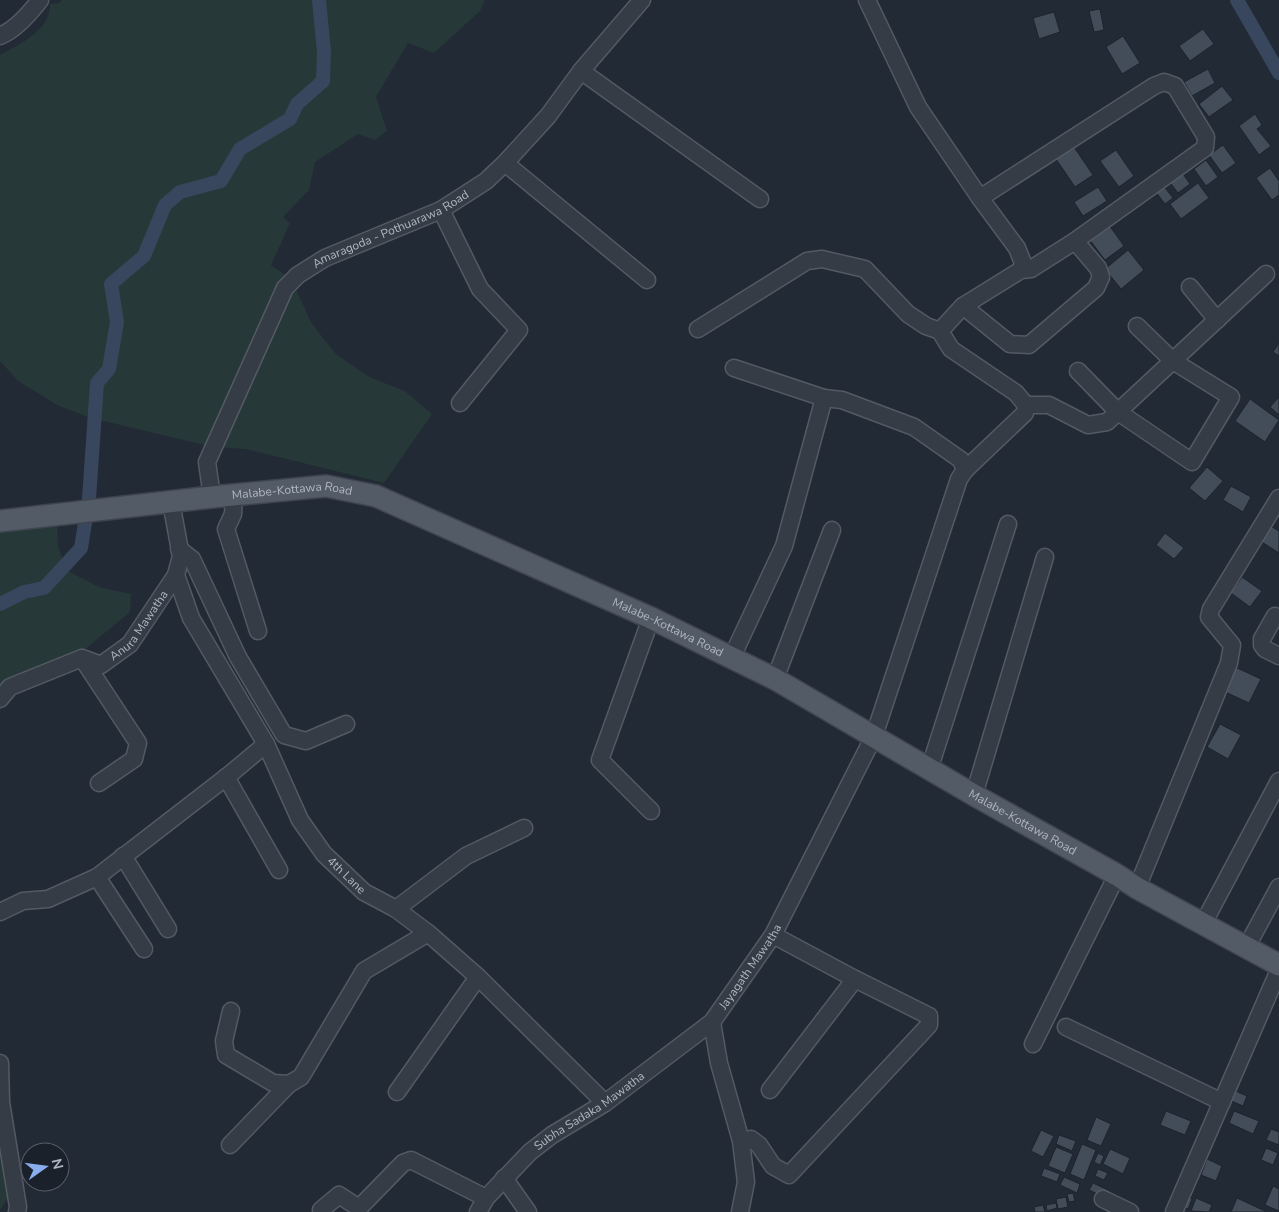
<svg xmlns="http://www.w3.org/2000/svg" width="1279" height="1212" font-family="'Nunito Sans',sans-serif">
  <rect width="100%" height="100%" fill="#222a35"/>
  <!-- green -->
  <g fill="#273838">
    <path d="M 62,0 L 485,0 L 480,11 L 434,53 L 408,43 L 376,97 L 387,131 L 375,140 L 358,134 L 315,162 L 309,190 L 283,217 L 290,223 L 271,265 L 291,279 L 312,324 L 336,354 L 369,377 L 405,391 L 432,414 L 384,483 L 246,449 L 213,447 L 91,418 L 59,406 L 18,381 L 0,361 L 0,55 C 21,43 50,31 50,4 L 59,3 Z"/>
    <polygon points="57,522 58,546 66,570 99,587 131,594 130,612 84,650 26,671 4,693 0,693 0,529"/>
    <polygon points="0,1124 7,1156 7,1199 0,1210"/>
  </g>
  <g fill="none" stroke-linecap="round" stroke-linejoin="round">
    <!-- canal -->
    <g stroke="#39475e" stroke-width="14">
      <polyline points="1237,0 1279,73"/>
      <polyline points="89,499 97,383 109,369 117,322 111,284 144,256 165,205 180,192 221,181 240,149 290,119 297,104 323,81 324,51 319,0"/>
      <polyline points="0,604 24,592 44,588 81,548 85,523"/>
    </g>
  </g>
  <!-- building -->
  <g fill="#434d5a" stroke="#1d232d">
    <polygon points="1100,9 1104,30 1094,32 1089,11"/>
    <polygon points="1054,12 1060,32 1039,39 1033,18"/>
    <polygon points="1203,29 1214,44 1190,61 1179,46"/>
    <polygon points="1123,36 1140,63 1122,74 1106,47"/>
    <polygon points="1208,69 1215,83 1192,96 1184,82"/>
    <polygon points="1222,86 1233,100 1209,117 1199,104"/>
    <polygon points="1255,114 1262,125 1257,129 1271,146 1259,155 1239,126"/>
    <polygon points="1223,145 1236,163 1222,173 1209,155"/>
    <polygon points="1074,147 1093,175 1075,187 1056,159"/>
    <polygon points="1116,150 1134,176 1119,187 1100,161"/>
    <polygon points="1206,160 1218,177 1206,186 1194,169"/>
    <polygon points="1270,168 1279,181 1279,195 1272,200 1256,178"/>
    <polygon points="1181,171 1190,184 1178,193 1168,180"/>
    <polygon points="1198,183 1209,198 1181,219 1170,204"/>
    <polygon points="1163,185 1173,198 1165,204 1155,191"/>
    <polygon points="1098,187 1107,201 1083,216 1074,202"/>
    <polygon points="1109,225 1124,246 1105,260 1089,239"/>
    <polygon points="1128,250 1144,270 1121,289 1105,269"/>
    <polygon points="1279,343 1279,356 1273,352"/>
    <polygon points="1279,397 1279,415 1270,407"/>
    <polygon points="1250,399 1279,420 1265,442 1235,421"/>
    <polygon points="1207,467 1223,481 1205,501 1189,488"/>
    <polygon points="1231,486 1251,497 1243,512 1223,500"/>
    <polygon points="1267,524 1279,531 1279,553 1257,539"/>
    <polygon points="1165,533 1184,548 1174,559 1156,545"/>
    <polygon points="1242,577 1262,591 1250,607 1231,593"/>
    <polygon points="1235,667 1261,679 1249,703 1223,691"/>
    <polygon points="1220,724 1241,735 1228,759 1207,747"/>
    <polygon points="1233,1090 1247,1096 1243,1106 1229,1100"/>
    <polygon points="1166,1111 1191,1121 1185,1135 1160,1125"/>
    <polygon points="1234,1111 1259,1121 1253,1134 1229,1123"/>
    <polygon points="1096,1117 1111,1124 1101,1146 1087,1140"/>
    <polygon points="1271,1129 1279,1132 1279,1145 1266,1140"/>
    <polygon points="1041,1130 1054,1136 1043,1157 1031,1151"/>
    <polygon points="1059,1135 1076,1141 1072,1151 1056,1144"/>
    <polygon points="1082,1144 1096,1150 1084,1180 1070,1174"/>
    <polygon points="1056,1147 1073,1154 1065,1173 1048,1166"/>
    <polygon points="1266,1148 1278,1153 1273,1165 1261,1160"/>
    <polygon points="1110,1149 1130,1158 1123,1174 1103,1164"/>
    <polygon points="1098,1153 1104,1156 1100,1165 1094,1162"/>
    <polygon points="1207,1159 1222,1166 1216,1181 1201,1175"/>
    <polygon points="1044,1168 1060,1174 1057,1182 1041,1176"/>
    <polygon points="1098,1169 1108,1173 1104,1180 1095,1176"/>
    <polygon points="1064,1177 1080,1184 1077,1193 1060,1185"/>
    <polygon points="1093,1183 1110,1191 1106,1198 1089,1190"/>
    <polygon points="1273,1186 1279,1189 1279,1211 1265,1205"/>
    <polygon points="1073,1193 1075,1201 1069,1202 1067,1194"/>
    <polygon points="1184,1195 1192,1199 1188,1209 1180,1205"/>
    <polygon points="1066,1197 1068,1207 1058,1209 1056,1199"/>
    <polygon points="1196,1198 1212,1205 1209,1212 1191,1211"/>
    <polygon points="1237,1198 1265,1211 1265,1212 1231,1212"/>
    <polygon points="1056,1203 1057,1208 1047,1211 1046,1205"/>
    <polygon points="1043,1205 1045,1212 1035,1212 1034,1207"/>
  </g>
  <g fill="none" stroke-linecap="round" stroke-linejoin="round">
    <!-- minor casing -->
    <g stroke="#535a64" stroke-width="19">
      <g id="minor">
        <polyline points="867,0 918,107 980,198 1017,248 1023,263 1021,270"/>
        <path d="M 0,36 C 15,30 30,13 40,0"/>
        <polyline points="581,71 760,199"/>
        <polyline points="505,163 647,280"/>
        <polyline points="441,210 480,289 519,330 460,403"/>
        <polyline points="1190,287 1217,320"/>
        <polyline points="963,306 1010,344 1029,345 1096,288 1101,277 1098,268 1075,241"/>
        <polyline points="698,329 807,261 822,259 865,269 908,314 926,326 940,331"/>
        <polyline points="734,368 824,398 842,400 914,427 961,460 965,470"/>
        <polyline points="1078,371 1118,412 1192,462 1231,397 1173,361 1137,326"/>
        <polyline points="1026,405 1049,405 1088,425 1107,422 1266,274"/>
        <polyline points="234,494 233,514 226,529 258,631"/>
        <path id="s1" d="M 212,497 L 207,462 L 285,288 L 298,275 L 325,258 L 441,210 L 486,181 L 505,163 L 548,116 L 581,71 L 642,0"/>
        <polyline points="179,549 192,559 238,657 284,735 306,741 346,724"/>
        <path id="s2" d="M 176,575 L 191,618 L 266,744 L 300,820 L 324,854 L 364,892 L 396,909 L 428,933 L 478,977 L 605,1103"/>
        <polyline points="1275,616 1262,639 1262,645 1265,649 1279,656"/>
        <polyline points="651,618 600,760 651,811"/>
        <polyline points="732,657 784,546 824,398"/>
        <polyline points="82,658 138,743 134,759 99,783"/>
        <polyline points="775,679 832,530"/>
        <path id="s3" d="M 0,699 L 10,687 L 82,658 L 101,665 L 130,644 L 176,575 L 181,556 L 171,502"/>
        <polyline points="929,770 1008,524"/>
        <polyline points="226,777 279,870"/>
        <polyline points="974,795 1045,557"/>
        <polyline points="123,856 168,929"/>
        <polyline points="97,877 144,949"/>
        <polyline points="1137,888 1229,663 1232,645 1209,617 1211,609 1279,498"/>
        <polyline points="396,909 466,856 524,828"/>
        <polyline points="0,912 23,901 48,899 97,877 229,775 266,744"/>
        <polyline points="1203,924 1279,781"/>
        <polyline points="1246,948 1279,887"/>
        <polyline points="231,1011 224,1041 226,1055 273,1083 289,1084 301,1077 364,971 428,933"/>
        <polyline points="712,1022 719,1063 741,1141 746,1182 740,1212"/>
        <polyline points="1066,1027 1222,1102"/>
        <polyline points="1033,1044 1117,875"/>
        <polyline points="0,1063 1,1102 18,1207 17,1212"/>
        <polyline points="770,1090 855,979"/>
        <polyline points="397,1092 478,977"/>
        <polyline points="741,1141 751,1139 759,1145 773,1166 789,1175 929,1025 929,1016 855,979 773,935"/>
        <polyline points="230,1145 289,1084"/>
        <polyline points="504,1178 528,1212"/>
        <polyline points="1103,1199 1130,1212"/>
        <polyline points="321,1210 339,1195 359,1208 403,1163 411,1160 486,1198"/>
        <path id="s4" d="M 478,1212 L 486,1198 L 530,1152 L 552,1135 L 605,1103 L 712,1022 L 773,935 L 874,736 L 959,479 L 965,470 L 1025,413 L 1026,405 L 1016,393 L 951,349 L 940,331 L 963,306 L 1021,270 L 1031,269 L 1075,241 L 1205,148 L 1206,137 L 1175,86 L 1164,82 L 1154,86 L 980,198"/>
        <polyline points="1174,1212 1279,970"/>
      </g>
    </g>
    <!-- major casing -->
    <g stroke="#3f4550" stroke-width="24">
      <g id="major">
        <path id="s5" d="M 0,521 L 212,497 L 326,486 L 376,496 L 651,618 L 775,679 L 974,795 L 1117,875 L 1137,888 L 1279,965"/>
      </g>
    </g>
    <!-- minor -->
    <use href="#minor" stroke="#353c46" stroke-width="16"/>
    <!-- major -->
    <use href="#major" stroke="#535b66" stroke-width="21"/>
  </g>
  <g text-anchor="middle" stroke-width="4" stroke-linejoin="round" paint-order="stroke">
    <!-- street labels -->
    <g font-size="12" fill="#b0b7c3" stroke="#1b212b">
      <text dy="4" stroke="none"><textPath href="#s1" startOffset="348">Amaragoda - Pothuarawa Road</textPath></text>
      <text dy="4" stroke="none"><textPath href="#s5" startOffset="294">Malabe-Kottawa Road</textPath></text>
      <text dy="4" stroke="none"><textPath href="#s3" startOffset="169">Anura Mawatha</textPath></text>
      <text dy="4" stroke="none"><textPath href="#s5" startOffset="699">Malabe-Kottawa Road</textPath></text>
      <text dy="4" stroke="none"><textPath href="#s5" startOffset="1104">Malabe-Kottawa Road</textPath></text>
      <text dy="4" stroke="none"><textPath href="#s2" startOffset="348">4th Lane</textPath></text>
      <text dy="4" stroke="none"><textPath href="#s4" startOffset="371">Jayagath Mawatha</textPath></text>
      <text dy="4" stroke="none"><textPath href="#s4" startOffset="152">Subha Sadaka Mawatha</textPath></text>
    </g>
  </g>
  <!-- north arrow -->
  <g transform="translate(45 1167) rotate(76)"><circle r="24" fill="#1b212b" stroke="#575d68"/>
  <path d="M0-4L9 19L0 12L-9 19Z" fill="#8aaeed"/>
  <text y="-8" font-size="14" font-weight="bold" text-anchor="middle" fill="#b0b7c3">N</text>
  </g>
</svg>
